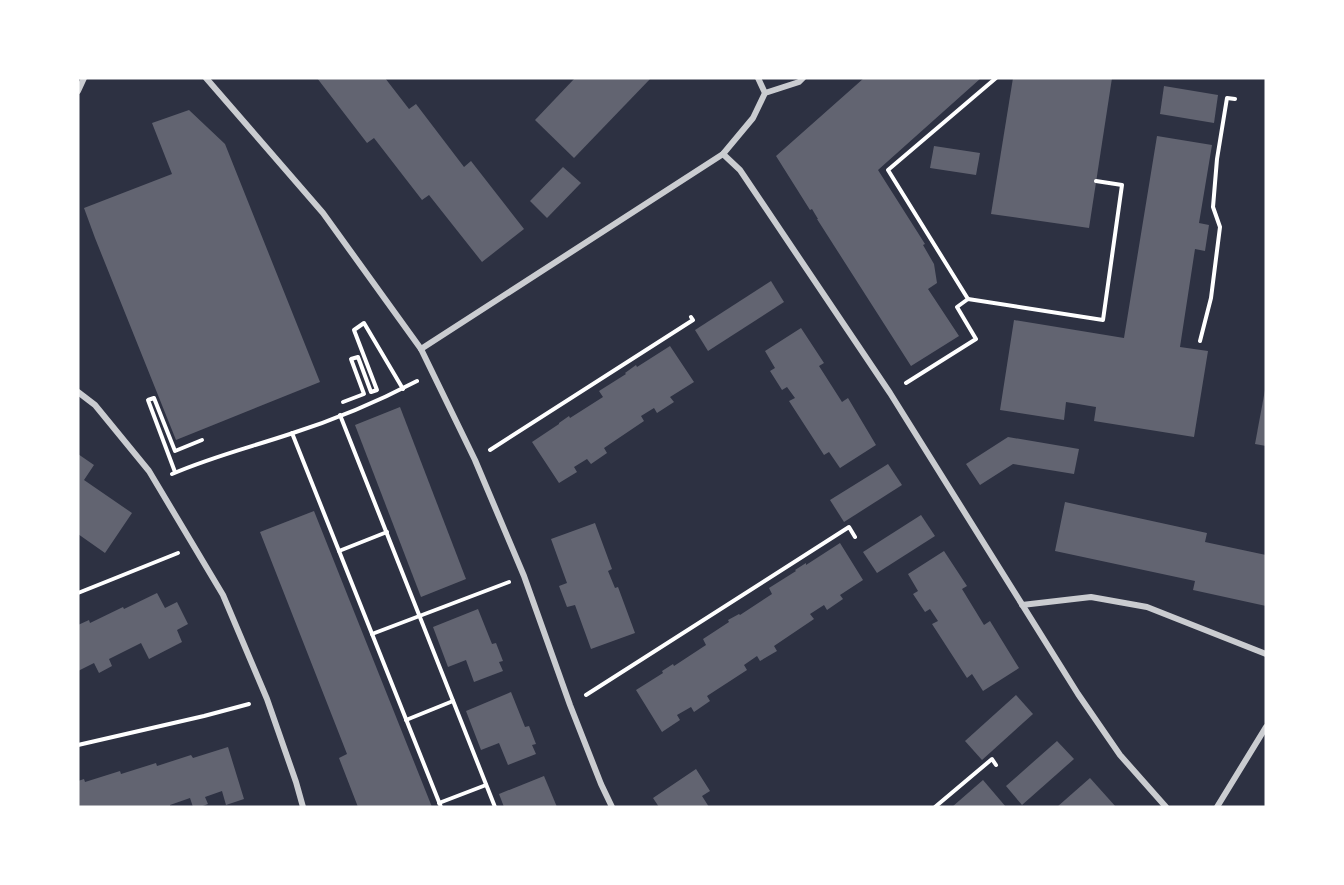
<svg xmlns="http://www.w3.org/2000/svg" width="1344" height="885" font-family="Lora,serif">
  <rect width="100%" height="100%" fill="#2d3142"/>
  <!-- building -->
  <g fill="#626471">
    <polygon points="317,78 385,78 409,109 416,104 464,167 471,161 524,229 482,262 429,195 422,200 374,138 367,143"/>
    <polygon points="575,78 651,78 574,158 535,120"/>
    <polygon points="864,78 981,78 878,170 925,244 923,245 934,264 937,283 928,289 959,336 911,366 817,219 818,219 812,209 810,210 776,156"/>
    <polygon points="1013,78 1112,78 1089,228 991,214"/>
    <polygon points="1164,86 1218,95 1214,123 1160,114"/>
    <polygon points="189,110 225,144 320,382 176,440 95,238 84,208 172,174 152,123"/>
    <polygon points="1157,136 1212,145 1199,223 1209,225 1205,251 1195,249 1180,347 1208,351 1194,437 1094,421 1096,407 1066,402 1064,420 1000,410 1014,320 1124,338"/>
    <polygon points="934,146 980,153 976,175 930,168"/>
    <polygon points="563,167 581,183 547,218 530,201"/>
    <polygon points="771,281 784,302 708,351 695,330"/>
    <polygon points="801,328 824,363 819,366 842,402 848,398 876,445 840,468 829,452 824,455 789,401 795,398 787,387 782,390 770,371 775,368 765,351"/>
    <polygon points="670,346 694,382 670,397 674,402 657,413 654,408 641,416 644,421 604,448 607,453 591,464 587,459 574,467 577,472 559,483 532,442 559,424 559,423 569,416 570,418 603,397 599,391 626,374 625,373 636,365 637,367"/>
    <polygon points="1265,390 1266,390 1266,446 1255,444"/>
    <polygon points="400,407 466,579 421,597 355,425"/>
    <polygon points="1008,437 1079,449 1074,474 1013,464 980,485 966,464"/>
    <polygon points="78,454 94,465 84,480 132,513 105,553 78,534"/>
    <polygon points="888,464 902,485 844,522 830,500"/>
    <polygon points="1065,502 1207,533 1205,542 1266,555 1266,606 1193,590 1195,581 1055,551"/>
    <polygon points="314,511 349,599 432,807 358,807 339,758 347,754 260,532"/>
    <polygon points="921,515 935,536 877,573 863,552"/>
    <polygon points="595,523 612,569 608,571 615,588 618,587 635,633 591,649 575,605 567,607 559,586 567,583 551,539"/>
    <polygon points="840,543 863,580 840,595 843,599 827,610 824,605 810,614 814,619 774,646 777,651 760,661 757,656 744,665 747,670 707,696 710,701 694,712 691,707 677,715 680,720 662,732 636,690 663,673 662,671 673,664 674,666 706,645 703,639 729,622 728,620 739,614 740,615 772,594 769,588 796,571 795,570 806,563 806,565"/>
    <polygon points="944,551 967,586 962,589 984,625 990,621 1019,668 983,691 972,674 967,678 932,624 938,621 930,609 925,612 913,594 918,591 908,574"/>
    <polygon points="157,593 165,608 177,602 188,624 177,630 182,642 149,659 141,643 109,659 112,666 99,673 94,663 78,671 78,625 89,620 90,623 123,607 124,609"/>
    <polygon points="478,609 492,644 496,643 503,661 499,662 503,671 474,682 466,660 448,667 433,627"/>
    <polygon points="511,692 525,727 529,726 536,744 532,745 536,754 508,765 499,743 481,750 466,711"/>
    <polygon points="1016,695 1033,714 982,760 965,741"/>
    <polygon points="1057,741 1074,759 1022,805 1006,786"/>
    <polygon points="228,747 244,799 226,805 222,791 205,797 208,804 200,807 193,807 190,798 170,805 170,807 78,807 78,781 84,779 85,782 120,771 121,774 156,763 157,766 191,755 193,758"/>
    <polygon points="696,769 710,791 702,796 709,807 659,807 653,798"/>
    <polygon points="544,776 557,807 504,807 499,794"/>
    <polygon points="1090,778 1116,807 1057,807"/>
    <polygon points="983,780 1006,807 952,807"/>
  </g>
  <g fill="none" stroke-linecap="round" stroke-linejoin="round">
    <!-- path -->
    <g stroke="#fff" stroke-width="4">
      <polyline points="968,299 888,170 996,78"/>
      <polyline points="1200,341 1211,298 1220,227 1213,207 1217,159 1227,98 1235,99"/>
      <polyline points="906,383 976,339 957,307 968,299 1103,320 1122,185 1096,181"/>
      <polyline points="343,402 364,394 351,359 358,357 371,392 377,390 354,330 364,323 403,389"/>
      <polyline points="340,415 495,807"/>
      <polyline points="292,433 441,807"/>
      <polyline points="490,450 693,320 691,317"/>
      <polyline points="175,472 148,400 154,398 175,451 202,440"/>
      <path d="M 172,474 C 211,457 251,447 290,434 C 334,420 377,402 417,381"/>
      <polyline points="339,551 387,532"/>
      <polyline points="78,593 178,553"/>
      <polyline points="372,634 509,582"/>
      <polyline points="586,695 849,527 855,537"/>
      <polyline points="406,720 453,701"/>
      <polyline points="78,745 204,716 249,704"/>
      <polyline points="439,803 486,785"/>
      <polyline points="935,807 992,759 996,765"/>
    </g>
    <!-- minor -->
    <g stroke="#caccd0" stroke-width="6">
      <polyline points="206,78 323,213 421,349 475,460 524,576 570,705 601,784 612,807"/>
      <polyline points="758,78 765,93"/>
      <polyline points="78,91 84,78"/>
      <polyline points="723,154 740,170 890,393 1078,694 1120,755 1166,807"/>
      <polyline points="421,349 723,154 753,118 765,93 799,82 803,78"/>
      <polyline points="78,392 95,405 149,471 223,595 267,699 296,782 303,807"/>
      <polyline points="1022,605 1091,597 1147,607 1266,654"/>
      <polyline points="1217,807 1266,727"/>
    </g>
  </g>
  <!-- border -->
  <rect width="1344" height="885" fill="none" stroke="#ffffff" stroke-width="159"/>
</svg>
